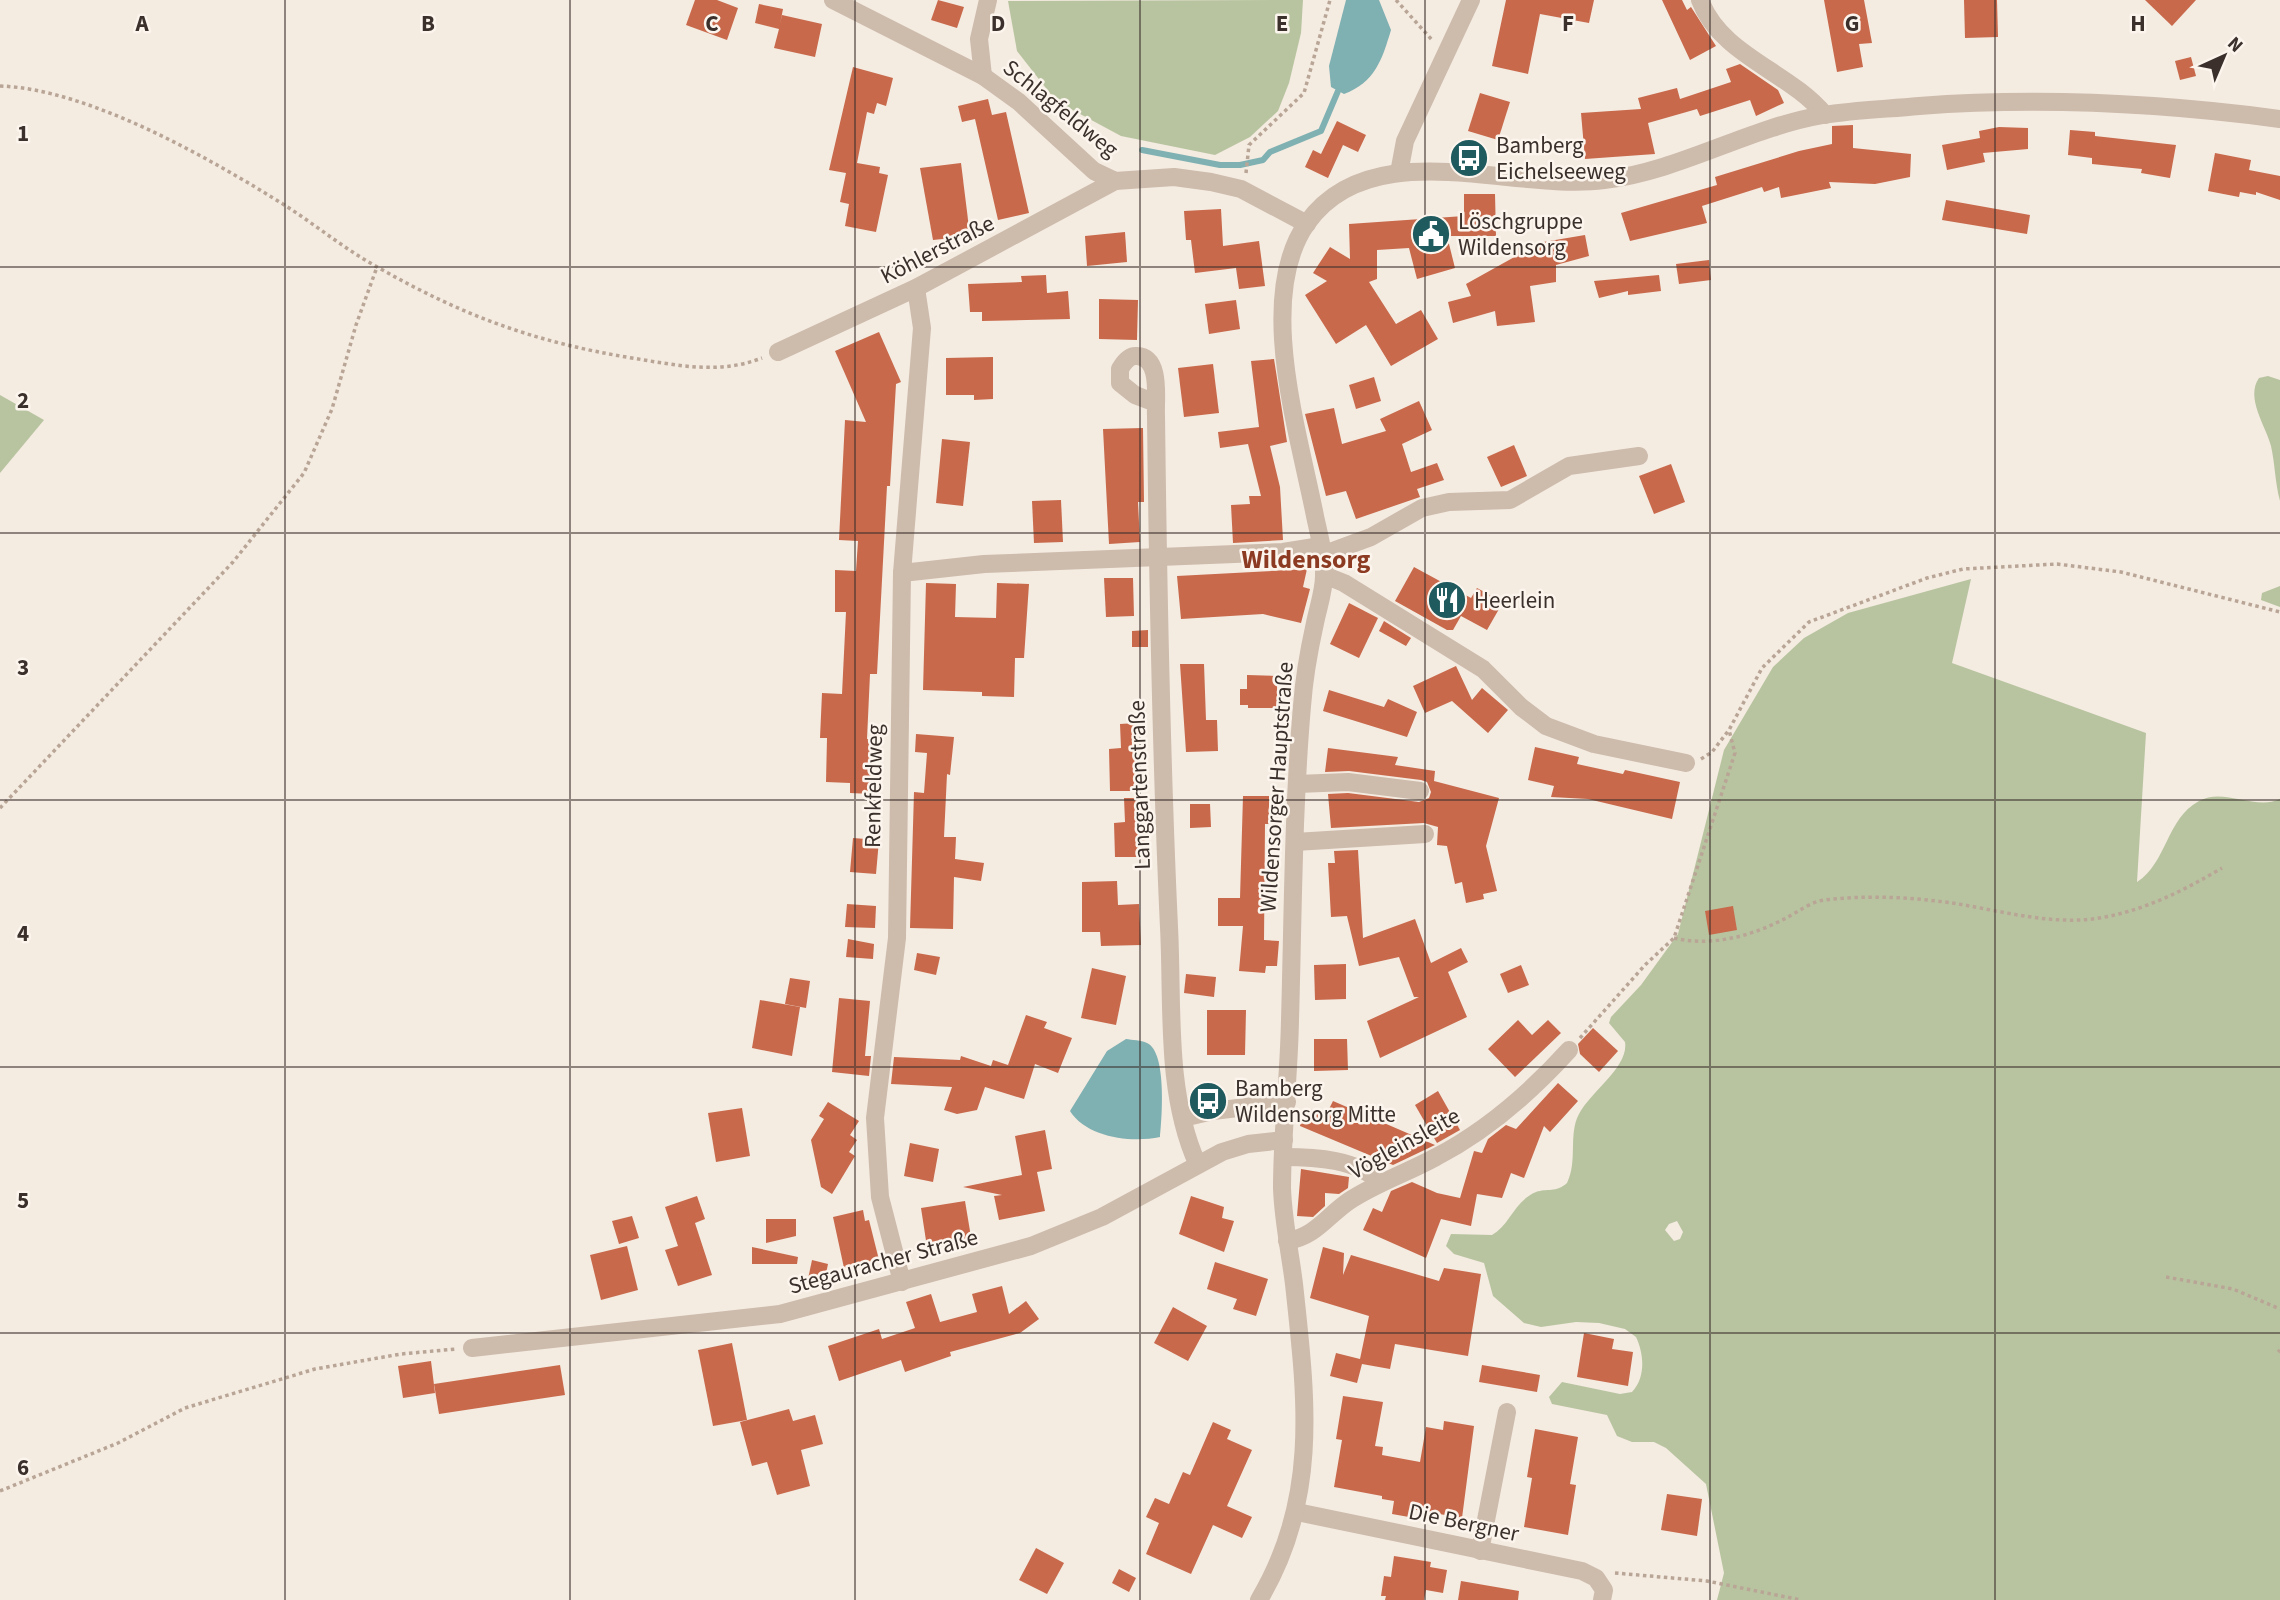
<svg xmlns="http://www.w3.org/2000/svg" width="2280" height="1600" font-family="'Source Sans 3',sans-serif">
  <rect width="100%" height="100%" fill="#f4ebe1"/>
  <!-- green -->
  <g fill="#b8c4a0" fill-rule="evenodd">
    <polygon points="1303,0 1301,33 1289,83 1278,111 1250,137 1215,155 1121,136 1056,101 1017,51 1008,1"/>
    <path d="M 2268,376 L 2280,380 L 2280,501 C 2275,482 2275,464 2271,446 C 2266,426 2245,398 2259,378 Z"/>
    <polygon points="0,395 44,420 0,473"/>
    <path d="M 1971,579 L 1952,663 L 2146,733 L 2137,882 C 2167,863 2166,819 2199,801 C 2224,787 2255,811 2280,799 L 2280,1600 L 1717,1600 L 1724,1573 L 1706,1484 L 1666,1448 L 1654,1442 L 1632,1442 L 1617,1436 L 1607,1415 L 1552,1404 L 1549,1397 L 1562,1382 L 1620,1394 L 1632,1392 C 1646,1377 1644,1354 1636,1337 L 1625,1329 L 1599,1323 L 1576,1322 L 1541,1327 L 1524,1323 L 1493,1296 L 1484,1263 L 1454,1254 L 1446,1246 L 1451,1234 L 1492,1235 C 1510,1225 1514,1201 1536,1192 C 1547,1188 1556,1193 1567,1183 C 1578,1161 1568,1134 1579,1114 C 1591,1091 1629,1067 1625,1042 L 1609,1023 L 1611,1017 L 1641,985 L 1678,934 L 1724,750 L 1773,667 L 1804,638 L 1848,613 ZM 1677,1221 L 1683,1232 L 1680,1239 L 1674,1241 L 1665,1230 L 1669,1224 Z"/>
    <polygon points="2280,586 2280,607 2261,600 2262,593"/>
  </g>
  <!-- water -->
  <g fill="#7fb0b2">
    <path d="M 1346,0 L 1379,0 L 1391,30 C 1382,60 1375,82 1344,94 L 1331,87 L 1329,66 Z"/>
    <path d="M 1126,1039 C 1132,1040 1141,1040 1147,1043 C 1167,1052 1162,1118 1160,1137 C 1132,1143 1087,1138 1070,1111 L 1107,1051 Z"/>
  </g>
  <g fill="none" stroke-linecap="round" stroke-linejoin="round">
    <!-- stream -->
    <polyline stroke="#7fb0b2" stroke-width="6" points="1142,150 1220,165 1240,165 1263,160 1270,152 1321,131 1338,91"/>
  </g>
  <!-- building -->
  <g fill="#c8694b">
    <polygon points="695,0 717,0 738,8 727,40 686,25"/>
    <polygon points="938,0 964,7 957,28 931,20"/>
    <polygon points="1506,0 1594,0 1589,23 1540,14 1528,74 1492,66"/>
    <polygon points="1662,0 1682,0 1687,10 1691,7 1716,46 1690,60"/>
    <polygon points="1824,0 1864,0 1872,43 1859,44 1863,67 1837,72"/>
    <polygon points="1964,0 1997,0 1998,37 1965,38"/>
    <polygon points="2145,0 2196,0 2172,26"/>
    <polygon points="759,4 783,9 780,24 782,15 822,24 815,57 774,48 779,29 755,23"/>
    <polygon points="2191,57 2196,76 2180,80 2175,61"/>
    <polygon points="1740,64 1778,90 1784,103 1756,116 1750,100 1700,116 1697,109 1648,123 1655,154 1585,159 1581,113 1641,109 1638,98 1677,88 1680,99 1731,82 1726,69"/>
    <polygon points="853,67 893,78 886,106 877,103 874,114 867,112 857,163 880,167 879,173 888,175 876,232 845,226 849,204 840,202 846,173 829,170"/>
    <polygon points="1480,93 1510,102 1498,140 1468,131"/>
    <polygon points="988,99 992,115 1006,112 1029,213 998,220 975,119 962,122 958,106"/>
    <polygon points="1337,121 1366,135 1358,152 1343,145 1328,178 1305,167 1313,150 1321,154"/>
    <polygon points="1853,125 1853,148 1911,154 1910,177 1875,184 1829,182 1831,188 1781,198 1779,187 1764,192 1762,187 1702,206 1707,223 1630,241 1621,213 1717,185 1715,177 1799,151 1832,144 1832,126"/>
    <polygon points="1999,127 2028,128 2028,149 1983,153 1985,162 1947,170 1942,145 1980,138 1979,131"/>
    <polygon points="2070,130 2095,132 2095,136 2176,145 2170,178 2141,173 2142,169 2092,164 2092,158 2068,155"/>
    <polygon points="2215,153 2251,160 2249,170 2280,176 2280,200 2256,192 2256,195 2240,192 2239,197 2208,191"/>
    <polygon points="961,163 970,236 933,240 920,168"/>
    <polygon points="1464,194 1495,194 1496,236 1447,236 1455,268 1417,279 1409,248 1377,250 1377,279 1369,282 1396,324 1421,310 1438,339 1391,366 1366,325 1336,344 1305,295 1327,281 1313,273 1330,247 1350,259 1349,224 1464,216"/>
    <polygon points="1946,200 2030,215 2027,234 1942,220"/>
    <polygon points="1221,209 1223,246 1259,241 1265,286 1239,289 1236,268 1195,273 1191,240 1186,240 1184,211"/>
    <polygon points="1125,232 1127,262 1087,266 1085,236"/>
    <polygon points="1585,235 1589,256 1556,265 1556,282 1530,286 1535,322 1497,326 1495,311 1453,323 1448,302 1471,296 1466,284 1518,255 1514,247"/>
    <polygon points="1709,260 1711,280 1679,284 1676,264"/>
    <polygon points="1046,275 1047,293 1068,291 1070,319 982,321 982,312 970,312 968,284 1022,282 1021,276"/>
    <polygon points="1659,275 1661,291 1628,295 1628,291 1599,298 1594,281"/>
    <polygon points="1099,299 1138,300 1137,340 1099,339"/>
    <polygon points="1236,300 1240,329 1209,334 1205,304"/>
    <polygon points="879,332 901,382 896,384 890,486 887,486 877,674 870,674 867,739 873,740 871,794 850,793 850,783 826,782 827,738 820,738 822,693 842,694 846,612 835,612 835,570 856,571 858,541 839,540 845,420 866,422 835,351"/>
    <polygon points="993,357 993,399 974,400 974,395 946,395 946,358"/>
    <polygon points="1274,359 1287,442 1270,446 1280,487 1283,540 1233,543 1231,505 1250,504 1249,496 1261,496 1248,444 1220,448 1218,432 1259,427 1251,361"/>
    <polygon points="1213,364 1219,413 1184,417 1178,368"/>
    <polygon points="1374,377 1381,401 1356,409 1349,385"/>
    <polygon points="1419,401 1432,430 1402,444 1411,472 1437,463 1444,480 1417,489 1420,497 1356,519 1346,491 1326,496 1305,414 1334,408 1342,444 1386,431 1380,419"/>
    <polygon points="1143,428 1144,502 1138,502 1140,542 1109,544 1103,429"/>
    <polygon points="942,439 970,442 963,506 936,503"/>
    <polygon points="1514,445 1527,476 1501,487 1487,457"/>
    <polygon points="1671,464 1685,502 1654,514 1639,476"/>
    <polygon points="1061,500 1063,542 1034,543 1032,501"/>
    <polygon points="1414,567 1471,598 1477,588 1503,602 1487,630 1461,616 1453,630 1447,630 1395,601"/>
    <polygon points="1307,569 1303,587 1310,589 1301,623 1263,614 1181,619 1177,576"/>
    <polygon points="1104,578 1133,578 1134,616 1106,617"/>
    <polygon points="926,583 956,584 955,617 996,618 997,583 1029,584 1024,658 1015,658 1014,697 982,696 982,692 923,690"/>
    <polygon points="1349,603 1378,618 1359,658 1330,644"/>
    <polygon points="1384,621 1411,638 1406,646 1379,631"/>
    <polygon points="1148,630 1148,647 1132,647 1132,631"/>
    <polygon points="1180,664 1204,664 1206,720 1217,720 1218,751 1186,752"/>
    <polygon points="1456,666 1472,700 1482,688 1508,710 1488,733 1452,701 1425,713 1413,686"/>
    <polygon points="1247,675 1277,676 1277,708 1248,708 1248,705 1240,705 1240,689 1247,689"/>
    <polygon points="1329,690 1384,707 1388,699 1417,712 1407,737 1323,711"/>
    <polygon points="1136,723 1138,791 1110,791 1109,749 1121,748 1120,724"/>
    <polygon points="916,734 954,737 950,775 947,774 944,837 956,837 955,859 984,863 981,881 954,877 953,929 910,928 914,792 924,793 927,753 915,752"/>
    <polygon points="1535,747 1579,757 1577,764 1623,774 1625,770 1680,782 1672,819 1588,799 1551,797 1554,786 1528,780"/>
    <polygon points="1328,748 1398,757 1395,765 1435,771 1434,781 1499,798 1486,846 1497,891 1483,894 1484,899 1466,903 1462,882 1455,884 1447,846 1437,845 1438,827 1424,823 1331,828 1328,794 1348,793 1419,802 1429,798 1431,792 1427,782 1421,780 1349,771 1325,772"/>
    <polygon points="1243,796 1269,796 1269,824 1265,824 1264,940 1279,941 1277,966 1266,966 1265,973 1239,971 1243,926 1218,926 1218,898 1240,898"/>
    <polygon points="1124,798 1141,798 1146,857 1115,857 1114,823 1125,822"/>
    <polygon points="1190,804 1210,804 1211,827 1190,828"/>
    <polygon points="853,838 879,840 876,874 850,872"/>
    <polygon points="1358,850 1363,938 1415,919 1431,963 1461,948 1468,962 1448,972 1467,1017 1380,1058 1367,1021 1419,997 1414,997 1399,957 1359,966 1347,916 1331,917 1328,863 1335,863 1334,851"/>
    <polygon points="1117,881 1118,905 1139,904 1141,945 1101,946 1100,932 1082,932 1082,882"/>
    <polygon points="847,904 876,906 875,928 845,927"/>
    <polygon points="1733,906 1737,930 1709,935 1705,911"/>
    <polygon points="848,939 874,944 873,959 846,957"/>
    <polygon points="917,953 940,957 936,975 914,970"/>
    <polygon points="1346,964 1346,999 1315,1000 1314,965"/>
    <polygon points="1521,965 1529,985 1508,993 1500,974"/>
    <polygon points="1092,968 1126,976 1116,1025 1081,1018"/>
    <polygon points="1186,974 1216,977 1214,997 1184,993"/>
    <polygon points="790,978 810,981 806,1008 785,1004"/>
    <polygon points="839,998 870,1001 865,1056 871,1056 869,1076 832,1072"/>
    <polygon points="760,1000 800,1007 792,1056 752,1048"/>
    <polygon points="1207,1010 1246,1010 1245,1055 1207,1055"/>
    <polygon points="1026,1015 1047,1022 1044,1028 1072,1038 1058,1073 1035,1064 1024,1099 985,1087 977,1110 957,1114 944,1110 952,1087 891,1084 894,1057 960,1060 961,1056 991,1066 993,1060 1008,1065"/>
    <polygon points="1518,1020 1532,1035 1548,1020 1561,1033 1515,1077 1488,1049"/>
    <polygon points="1593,1028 1618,1051 1599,1072 1580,1054 1578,1044"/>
    <polygon points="1314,1039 1347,1039 1348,1070 1314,1071"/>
    <polygon points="1558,1083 1578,1101 1550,1132 1544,1126 1524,1178 1511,1173 1502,1198 1477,1194 1471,1226 1441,1219 1426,1258 1363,1230 1373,1208 1382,1212 1391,1191 1412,1182 1437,1193 1460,1198 1474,1151 1482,1153 1488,1139 1506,1125 1516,1129"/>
    <polygon points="1438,1091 1460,1130 1437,1143 1415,1105"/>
    <polygon points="1333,1101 1435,1145 1393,1165 1300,1126 1302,1109 1328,1111"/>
    <polygon points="828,1102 859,1121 850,1135 857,1140 849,1152 855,1156 832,1194 821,1187 811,1140 824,1119 819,1116"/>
    <polygon points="742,1108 750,1156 716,1162 708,1113"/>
    <polygon points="1045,1130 1052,1169 1037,1172 1045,1211 999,1220 994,1196 1002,1195 963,1187 1022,1175 1015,1136"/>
    <polygon points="910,1143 939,1149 933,1182 904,1176"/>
    <polygon points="1301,1169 1349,1177 1348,1188 1339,1194 1325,1193 1325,1206 1313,1217 1297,1216"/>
    <polygon points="697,1196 705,1219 695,1223 712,1275 678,1286 665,1250 678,1246 665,1207"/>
    <polygon points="1191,1196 1224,1207 1222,1218 1234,1221 1224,1252 1179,1234"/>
    <polygon points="965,1201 971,1237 927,1247 921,1208"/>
    <polygon points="863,1210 865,1221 869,1220 879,1260 844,1268 833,1217"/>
    <polygon points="632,1216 639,1238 619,1244 612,1221"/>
    <polygon points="766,1219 796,1219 796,1236 766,1243"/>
    <polygon points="627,1246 638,1290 601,1300 590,1255"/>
    <polygon points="752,1247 798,1257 797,1264 752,1264"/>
    <polygon points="1323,1247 1344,1253 1343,1275 1351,1255 1439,1281 1444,1268 1481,1274 1468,1356 1395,1344 1390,1369 1362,1364 1357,1383 1330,1376 1336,1353 1360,1359 1369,1316 1310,1298"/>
    <polygon points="812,1260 828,1264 824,1283 808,1279"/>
    <polygon points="1215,1262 1268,1279 1256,1316 1233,1309 1237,1299 1207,1289"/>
    <polygon points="1002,1286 1009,1314 1026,1301 1039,1319 1020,1333 950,1352 951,1356 905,1372 901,1360 839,1381 828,1346 879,1329 882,1339 915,1328 906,1302 931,1294 940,1322 977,1312 972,1294"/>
    <polygon points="1173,1307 1207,1326 1188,1361 1154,1343"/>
    <polygon points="1584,1333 1614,1339 1612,1349 1633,1352 1628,1386 1577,1377"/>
    <polygon points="732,1343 747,1420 713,1426 698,1350"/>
    <polygon points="431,1361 435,1393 403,1398 398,1366"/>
    <polygon points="560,1365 565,1395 439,1414 434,1384"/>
    <polygon points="1482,1365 1540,1375 1537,1392 1479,1382"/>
    <polygon points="1343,1396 1383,1402 1375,1446 1383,1447 1382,1455 1420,1462 1426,1427 1443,1430 1444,1421 1474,1426 1462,1518 1411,1509 1409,1517 1392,1514 1394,1501 1382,1499 1382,1496 1334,1487 1342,1440 1336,1439"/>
    <polygon points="789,1409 793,1421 815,1415 823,1444 801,1450 810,1486 777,1495 767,1462 752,1466 740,1422"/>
    <polygon points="1213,1422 1231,1430 1227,1439 1252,1450 1227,1506 1252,1517 1242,1538 1213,1525 1191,1574 1146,1554 1159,1523 1146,1517 1155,1498 1169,1504 1183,1472 1190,1475"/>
    <polygon points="1535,1429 1578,1437 1570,1484 1576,1485 1568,1535 1524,1527 1532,1478 1527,1477"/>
    <polygon points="1667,1494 1702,1499 1697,1536 1661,1530"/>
    <polygon points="1036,1548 1064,1563 1047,1594 1019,1580"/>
    <polygon points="1394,1556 1431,1562 1430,1567 1447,1570 1443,1593 1426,1590 1424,1600 1385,1600 1386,1596 1381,1596 1384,1576 1391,1577"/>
    <polygon points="1119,1569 1136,1578 1129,1592 1112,1583"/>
    <polygon points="1461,1581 1519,1591 1518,1600 1458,1600"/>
  </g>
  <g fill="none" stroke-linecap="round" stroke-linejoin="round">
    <!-- path -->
    <g stroke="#b9a596" stroke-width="3.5" stroke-dasharray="3.5 3.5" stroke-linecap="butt">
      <polyline points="1396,0 1433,41"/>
      <path d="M 0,86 C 89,89 211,159 286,206 C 317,226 346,250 379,268 C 464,316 534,342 632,358 C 676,365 718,375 762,358"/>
      <polyline points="1246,173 1249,145 1304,93 1330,0"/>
      <polyline points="1701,759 1712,752 1729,730 1762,668 1809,622 1927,578 1963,569 2057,564 2121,572 2280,612"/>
      <polyline points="0,808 233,562 304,473 332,409 356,325 377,267"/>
      <path d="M 1674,938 C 1712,947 1752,936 1786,918 C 1798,912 1812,901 1825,900 C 1866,895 1910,897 1952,903 C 2004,911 2058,928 2110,916 C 2152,907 2186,889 2222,868"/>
      <polyline points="1580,1038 1645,965 1674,938 1735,753 1729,730"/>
      <polyline points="2166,1277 2233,1289 2280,1309"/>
      <polyline points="2278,1352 2280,1350"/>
      <polyline points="0,1491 118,1443 185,1408 315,1369 401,1354 456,1349"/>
      <polyline points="1615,1573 1707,1581 1801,1600"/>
    </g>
    <!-- minor -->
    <g stroke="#cdbbac" stroke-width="18">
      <polyline points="833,0 983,76 1019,102 1094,171 1115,181 1174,177 1211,182 1241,189 1307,224"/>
      <path d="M 1700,0 C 1721,56 1789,71 1825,115"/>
      <polyline points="983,76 979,39 988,0"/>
      <polyline points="1399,173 1405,141 1471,0"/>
      <polyline points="778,352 916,288 1115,181"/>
      <path d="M 1156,403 L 1135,395 L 1120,383 L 1120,369 C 1124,362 1129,355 1137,356 C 1162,357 1155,400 1156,416 C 1158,587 1161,757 1169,927 C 1173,1003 1165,1092 1197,1163"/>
      <polyline points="1322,555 1371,537 1422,508 1449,502 1510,500 1569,466 1639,456"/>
      <polyline points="902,573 984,564 1283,552 1321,546"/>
      <polyline points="1324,575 1344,583 1483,669 1521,707 1546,726 1594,744 1686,763"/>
      <polyline points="1297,784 1348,782 1420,791"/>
      <polyline points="1295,842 1425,834"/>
      <polyline points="1183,1118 1213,1111 1287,1102"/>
      <path d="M 1283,1157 C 1316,1157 1357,1159 1381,1183"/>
      <path d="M 1287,1241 C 1315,1237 1327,1216 1349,1201 C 1376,1183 1407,1173 1436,1157 C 1488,1130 1530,1093 1569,1050"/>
      <polyline points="902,1282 880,1197 875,1118 897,938 902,573 922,328 916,288"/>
      <polyline points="472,1348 780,1314 1031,1246 1102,1217 1222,1152 1248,1144 1284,1140"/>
      <polyline points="1297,1512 1582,1571 1596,1578 1604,1590 1602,1600"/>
      <polyline points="1480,1551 1507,1412"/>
      <path d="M 1259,1600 C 1320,1498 1306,1396 1294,1284 C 1290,1252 1283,1220 1282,1188 C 1282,1132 1289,1076 1290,1020 C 1293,915 1293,810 1302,706 C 1304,678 1309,650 1315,623 C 1318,608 1324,591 1324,576 C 1325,556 1319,535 1315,516 C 1299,433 1255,297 1307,223 C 1372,132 1511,192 1604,180 C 1680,171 1748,128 1823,115 C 1855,110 1888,109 1919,106 C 2040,97 2160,103 2280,119"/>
    </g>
  </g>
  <!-- grid -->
  <path fill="none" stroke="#3b302b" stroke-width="2" stroke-opacity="0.55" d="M 285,0 L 285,1600M 570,0 L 570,1600M 855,0 L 855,1600M 1140,0 L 1140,1600M 1425,0 L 1425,1600M 1710,0 L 1710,1600M 1995,0 L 1995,1600M 0,267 L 2280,267M 0,533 L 2280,533M 0,800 L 2280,800M 0,1067 L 2280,1067M 0,1333 L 2280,1333"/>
  <!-- icons -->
  <defs>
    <g id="bus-disc" transform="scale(2.0125)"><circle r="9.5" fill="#1f5a5e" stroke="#fbf5ee"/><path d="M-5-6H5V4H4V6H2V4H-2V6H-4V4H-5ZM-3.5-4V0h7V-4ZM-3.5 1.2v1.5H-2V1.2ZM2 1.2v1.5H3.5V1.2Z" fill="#fff"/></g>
    <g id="civic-disc" transform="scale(2.0125)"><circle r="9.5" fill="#1f5a5e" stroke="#fbf5ee"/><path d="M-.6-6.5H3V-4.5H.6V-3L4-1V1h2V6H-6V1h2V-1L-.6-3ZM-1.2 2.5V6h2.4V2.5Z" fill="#fff"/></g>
    <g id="restaurant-disc" transform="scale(2.0125)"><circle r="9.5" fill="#1f5a5e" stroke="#fbf5ee"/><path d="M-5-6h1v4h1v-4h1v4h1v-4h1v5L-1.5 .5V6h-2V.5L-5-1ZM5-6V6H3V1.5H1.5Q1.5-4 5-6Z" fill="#fff"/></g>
  </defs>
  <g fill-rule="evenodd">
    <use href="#bus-disc" x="1469" y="158"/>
    <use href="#civic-disc" x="1431" y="234"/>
    <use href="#restaurant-disc" x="1447" y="600"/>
    <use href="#bus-disc" x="1208" y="1101"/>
  </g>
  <g text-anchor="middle" stroke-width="5" stroke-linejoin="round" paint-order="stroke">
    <!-- street labels -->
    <g font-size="23" fill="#3b302b" stroke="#fbf5ee">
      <text transform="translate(1061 108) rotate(39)" y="8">Schlagfeldweg</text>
      <text transform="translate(937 249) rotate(-27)" y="8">Köhlerstraße</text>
      <text transform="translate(1139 785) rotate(-92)" y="8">Langgartenstraße</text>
      <text transform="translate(873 786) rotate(-89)" y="8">Renkfeldweg</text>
      <text transform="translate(1276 787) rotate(-86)" y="8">Wildensorger Hauptstraße</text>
      <text transform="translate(1404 1143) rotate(-29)" y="8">Vögleinsleite</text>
      <text transform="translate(883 1261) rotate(-15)" y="8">Stegauracher Straße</text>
      <text transform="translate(1464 1522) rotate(12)" y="8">Die Bergner</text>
    </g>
    <!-- poi labels -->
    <g font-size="23" fill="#3b302b" stroke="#fbf5ee" text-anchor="start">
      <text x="1496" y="153">Bamberg<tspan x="1496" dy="26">Eichelseeweg</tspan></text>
      <text x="1458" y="229">Löschgruppe<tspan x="1458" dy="26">Wildensorg</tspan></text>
      <text x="1474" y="608">Heerlein</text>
      <text x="1235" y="1096">Bamberg<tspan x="1235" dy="26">Wildensorg Mitte</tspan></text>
    </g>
    <!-- quarter labels -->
    <g font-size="26" font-weight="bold" fill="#8c3b22" stroke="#fbf5ee">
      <text x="1306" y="568">Wildensorg</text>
    </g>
  </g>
  <g font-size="23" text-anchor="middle" font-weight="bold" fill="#3b302b" stroke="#fbf5ee" stroke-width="5" stroke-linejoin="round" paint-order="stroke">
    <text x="142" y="31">A</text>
    <text x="428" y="31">B</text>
    <text x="712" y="31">C</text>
    <text x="998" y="31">D</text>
    <text x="1282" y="31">E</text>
    <text x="1568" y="31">F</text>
    <text x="1852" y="31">G</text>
    <text x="2138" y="31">H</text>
    <text x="23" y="141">1</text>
    <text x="23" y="408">2</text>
    <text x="23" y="675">3</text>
    <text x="23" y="941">4</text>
    <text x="23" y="1208">5</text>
    <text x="23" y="1475">6</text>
  </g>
  <!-- north arrow -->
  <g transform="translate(2224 56) rotate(44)" stroke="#fbf5ee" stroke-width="5" paint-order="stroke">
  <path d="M0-5L12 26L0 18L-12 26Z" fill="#3b302b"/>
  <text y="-10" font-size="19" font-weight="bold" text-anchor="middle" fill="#3b302b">N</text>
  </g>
</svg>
